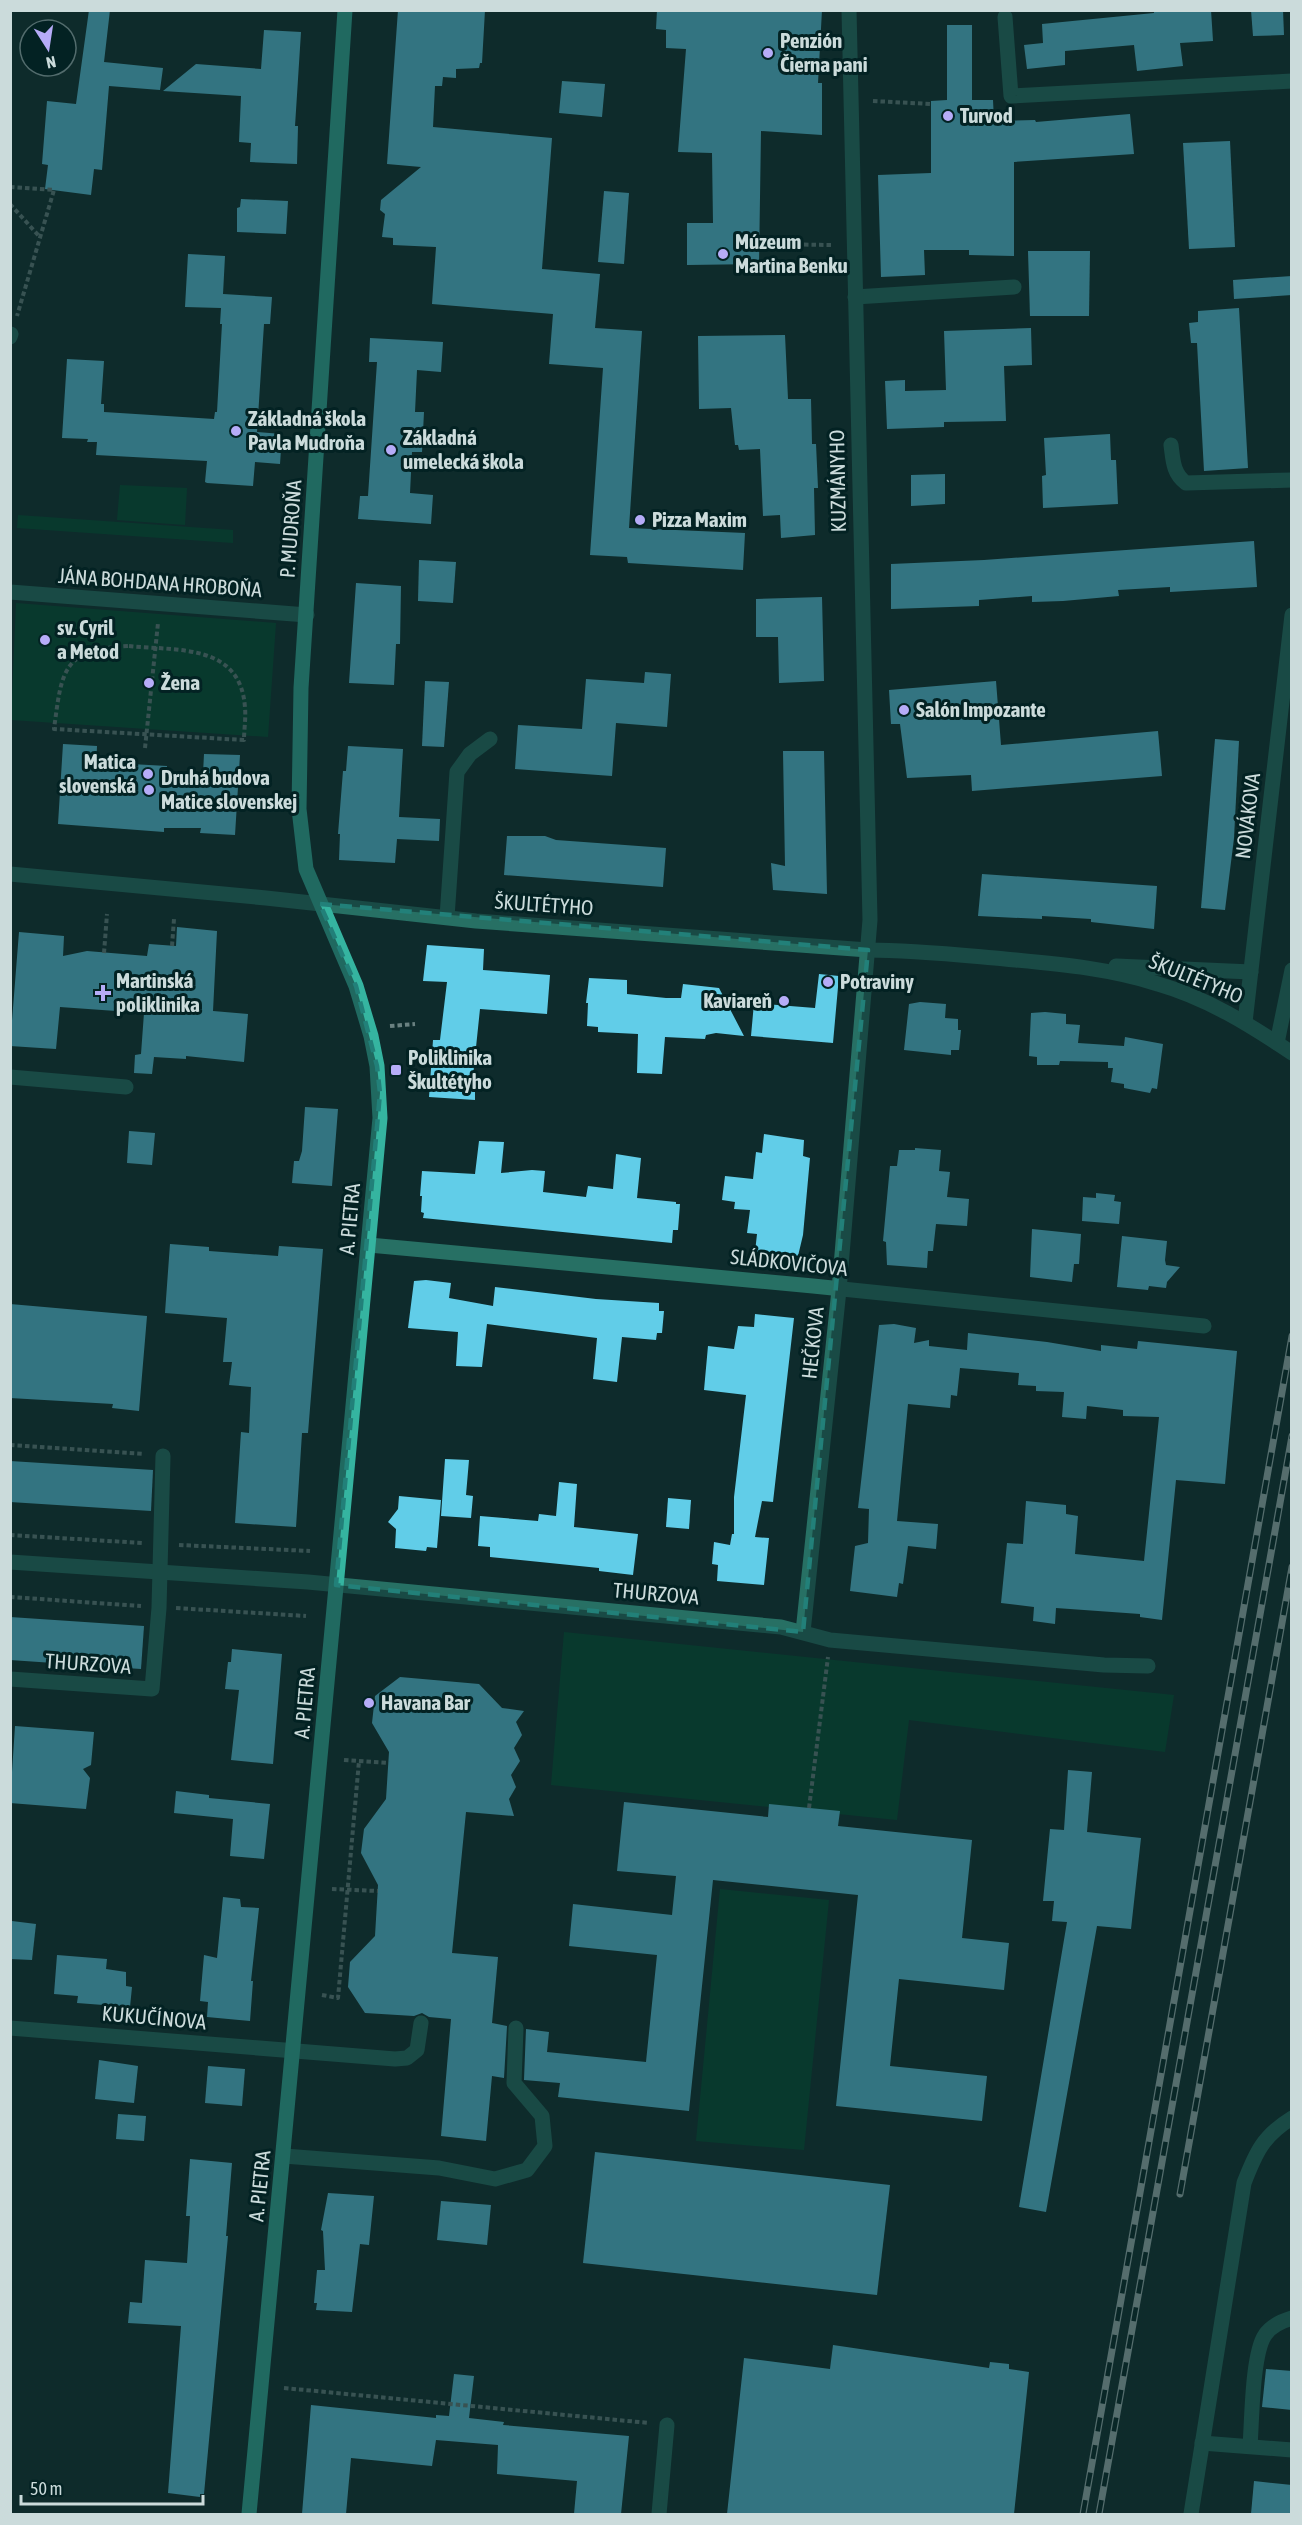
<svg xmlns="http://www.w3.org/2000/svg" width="1302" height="2525" font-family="'Asap Condensed',sans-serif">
  <rect width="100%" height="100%" fill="#0e2b2c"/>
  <!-- green -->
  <g fill="#014a30">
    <polygon points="120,485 187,488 185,525 117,520"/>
    <polygon points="18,515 233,530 233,543 17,528"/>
    <polygon points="16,603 276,623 268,737 11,720"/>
    <polygon points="564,1632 1174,1695 1165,1752 909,1720 897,1820 551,1785"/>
    <polygon points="720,1889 829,1900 804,2150 696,2141"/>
  </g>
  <!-- building -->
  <g fill="#61cde8">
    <polygon points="89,10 110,10 104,62 163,68 160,90 109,86 102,170 94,169 91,195 45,189 48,165 42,164 47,101 76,104"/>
    <polygon points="398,10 485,10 482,63 480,63 479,68 456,69 456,78 443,77 442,86 435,86 433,127 552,138 542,269 600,274 595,328 642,331 629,528 745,533 743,570 628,563 627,557 590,555 603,368 549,364 553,314 432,304 436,247 393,245 393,238 382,237 385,214 380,210 381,200 421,167 387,164"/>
    <polygon points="657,10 822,10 818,83 822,83 822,135 761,131 759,264 687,265 687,223 713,223 712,153 678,152 686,49 666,48 666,30 656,29"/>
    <polygon points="1154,10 1211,10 1213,41 1180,43 1183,66 1137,71 1134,45 1065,51 1065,65 1027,69 1024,45 1043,43 1042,24 1154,13"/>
    <polygon points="1251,10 1283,10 1284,35 1253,36"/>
    <polygon points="947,25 972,25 972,100 993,100 994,121 1035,120 1036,122 1130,114 1134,154 1014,162 1014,256 969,255 969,250 924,250 925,275 881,277 878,175 931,173 931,101 947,100"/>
    <polygon points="264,30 301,32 295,126 298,126 297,164 250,162 251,143 239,142 241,96 163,91 196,64 261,69"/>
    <polygon points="562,81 605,84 602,117 559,113"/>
    <polygon points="1230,141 1235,247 1189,249 1183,143"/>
    <polygon points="604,191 629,193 624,264 598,262"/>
    <polygon points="241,199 288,201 286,234 237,232 237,208 240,207"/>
    <polygon points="1028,251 1090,251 1089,316 1030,316"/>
    <polygon points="188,254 225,256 223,294 272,297 270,324 264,324 257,432 282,434 280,464 255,462 253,486 207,483 205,482 207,461 96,455 97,442 87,442 88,439 62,438 67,359 104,361 101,404 104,404 104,412 214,419 215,412 217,412 222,324 220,324 221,308 185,307"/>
    <polygon points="1292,276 1292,295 1234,299 1233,280"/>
    <polygon points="1239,308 1248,468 1204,471 1197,343 1191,343 1189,323 1198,322 1198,311"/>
    <polygon points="1031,328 1032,365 1004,366 1006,421 944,422 944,427 887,429 885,381 905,380 905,391 946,390 944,331"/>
    <polygon points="785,335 788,399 811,399 812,444 816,444 818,488 814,488 815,535 781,538 780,515 763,516 760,449 739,450 738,445 735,445 731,408 699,409 698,336"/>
    <polygon points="370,338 443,342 441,372 417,370 415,412 424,412 422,452 412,452 410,493 433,495 431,524 358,519 360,496 368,496 377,362 369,362"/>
    <polygon points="1110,434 1111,460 1116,460 1118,504 1043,508 1042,476 1046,475 1044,438"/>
    <polygon points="945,474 945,504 911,506 911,475"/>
    <polygon points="1254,541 1257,587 1170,592 1170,587 1118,590 1119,596 1063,601 1032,602 1032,596 979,600 979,606 891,609 891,564 984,560"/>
    <polygon points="419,560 456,562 453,603 418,601"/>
    <polygon points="356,583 401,586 400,644 396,644 394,685 349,683"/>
    <polygon points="822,597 824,681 779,683 778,637 756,637 756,599"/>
    <polygon points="645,672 671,674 667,727 616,723 612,776 515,769 518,725 582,729 586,679 644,683"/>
    <polygon points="425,681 449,682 444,747 422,746"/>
    <polygon points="996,681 1001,745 1158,731 1162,776 972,791 971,775 907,778 900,724 891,724 889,690"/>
    <polygon points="1215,739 1239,741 1234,838 1225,910 1201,908"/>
    <polygon points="63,744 97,746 96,769 130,771 131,764 167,766 167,772 203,774 204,754 240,755 235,835 200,833 201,828 164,828 164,832 58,824"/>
    <polygon points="348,746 403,749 399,817 440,819 439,841 397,839 395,863 339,860 340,834 338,834 343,771 346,771"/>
    <polygon points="783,751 824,751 827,894 773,890 771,863 785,866"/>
    <polygon points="507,836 545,836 556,840 666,848 663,887 504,875"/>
    <polygon points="982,874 1157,886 1154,929 1091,922 1091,919 1042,916 1042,919 978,916"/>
    <polygon points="177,927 217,931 213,1011 248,1014 244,1062 186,1056 186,1059 154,1057 152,1074 134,1073 135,1055 141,1054 144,1013 60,1007 56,1049 10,1046 19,932 64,936 63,956 87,951 147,956 149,944 176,946"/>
    <polygon points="427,945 484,949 483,970 550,975 547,1014 480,1009 473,1076 475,1076 475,1100 429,1097 433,1040 440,1040 447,982 423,981"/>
    <polygon points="819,974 839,976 833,1043 751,1036 754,1003 815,1008"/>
    <polygon points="589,978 627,980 627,994 666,998 681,998 683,984 719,988 744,1036 716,1033 706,1035 705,1039 665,1037 662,1074 637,1073 638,1034 598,1032 598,1027 587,1026 588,1003 586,1003"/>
    <polygon points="920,1002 946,1004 945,1018 958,1019 958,1030 961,1030 959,1050 951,1050 951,1055 904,1050 909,1004"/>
    <polygon points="1045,1012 1066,1014 1066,1024 1080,1025 1078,1043 1124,1046 1125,1037 1163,1044 1157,1089 1152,1088 1150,1093 1124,1088 1124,1084 1111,1082 1113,1068 1108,1068 1108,1062 1060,1061 1059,1065 1037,1065 1037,1057 1029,1056 1031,1013"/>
    <polygon points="305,1107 338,1109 332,1186 292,1183 294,1161 299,1161 302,1151"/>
    <polygon points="129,1131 155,1133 152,1165 127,1163"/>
    <polygon points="764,1134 804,1140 803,1156 810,1158 803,1235 798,1256 755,1252 757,1234 747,1233 750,1210 734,1209 735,1202 722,1200 725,1176 753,1179 756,1152 762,1153"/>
    <polygon points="479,1141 504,1142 501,1173 532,1170 545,1171 543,1192 586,1197 588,1186 613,1189 616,1154 641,1158 637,1198 676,1202 676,1204 680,1204 678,1230 673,1230 672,1243 423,1218 424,1213 421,1212 422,1196 420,1196 422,1171 475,1174"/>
    <polygon points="915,1148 941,1150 939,1171 950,1172 947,1197 969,1199 967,1226 936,1224 933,1251 928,1251 927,1268 887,1265 886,1242 883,1241 890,1166 897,1166 899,1150 915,1150"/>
    <polygon points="1096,1193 1115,1195 1114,1201 1121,1202 1119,1224 1082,1221 1083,1197 1096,1198"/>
    <polygon points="1032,1229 1081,1234 1079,1264 1074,1264 1072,1282 1030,1277"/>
    <polygon points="1122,1236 1167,1241 1165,1260 1166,1265 1180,1267 1167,1282 1166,1288 1149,1286 1148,1290 1117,1287"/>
    <polygon points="170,1244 209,1247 209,1251 278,1256 279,1246 323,1249 308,1433 302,1433 296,1527 235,1523 241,1432 249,1433 251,1387 229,1385 232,1362 223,1362 227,1318 165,1313"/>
    <polygon points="426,1280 451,1283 449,1298 493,1306 495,1287 596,1299 659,1303 659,1311 664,1311 662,1333 657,1333 656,1340 622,1337 617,1382 593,1379 597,1338 487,1324 482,1367 456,1366 458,1332 408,1328 414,1281"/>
    <polygon points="10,1304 147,1316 139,1411 112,1408 113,1404 10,1398"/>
    <polygon points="755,1314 794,1318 773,1502 762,1501 755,1537 769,1538 764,1585 717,1581 718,1565 712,1564 714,1542 730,1545 732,1534 734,1534 734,1497 746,1395 704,1390 708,1346 734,1349 738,1326 754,1327"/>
    <polygon points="894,1324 916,1328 914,1343 929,1340 929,1346 967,1350 968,1333 1047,1342 1101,1351 1101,1345 1137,1349 1138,1341 1237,1351 1225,1484 1176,1480 1162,1620 1140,1617 1140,1614 1056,1608 1055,1624 1033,1621 1034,1607 1001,1603 1007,1543 1023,1544 1026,1501 1066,1505 1066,1514 1078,1516 1075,1554 1144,1561 1159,1417 1123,1416 1123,1410 1087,1406 1086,1419 1062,1417 1064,1392 1036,1391 1036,1386 1018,1385 1019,1373 960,1368 957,1396 951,1395 950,1408 908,1404 897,1521 938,1524 936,1549 908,1546 903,1584 899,1583 897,1597 850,1591 855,1546 868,1543 869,1509 858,1508 879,1325"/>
    <polygon points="445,1459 469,1460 466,1495 473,1496 471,1518 441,1516"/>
    <polygon points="10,1461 153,1470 151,1511 10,1502"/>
    <polygon points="559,1482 577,1484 574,1527 638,1534 633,1575 599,1571 599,1568 490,1557 490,1547 478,1546 480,1516 538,1521 539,1514 556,1516"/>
    <polygon points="399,1496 441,1500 437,1548 427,1547 426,1551 395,1548 396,1529 388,1522 398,1509"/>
    <polygon points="668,1498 691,1500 689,1529 666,1527"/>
    <polygon points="10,1617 144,1626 141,1669 10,1660"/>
    <polygon points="232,1649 282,1654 273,1764 231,1760 239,1690 225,1689 228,1662 231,1662"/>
    <polygon points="400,1677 479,1684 502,1708 524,1711 516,1722 522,1735 514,1748 520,1761 511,1775 516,1787 509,1799 514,1816 466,1812 452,1953 498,1957 492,2023 507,2026 504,2078 492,2076 486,2141 441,2136 451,2019 429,2017 422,2013 414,2016 365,2013 348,1987 350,1962 375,1936 378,1885 361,1853 364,1829 386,1799 389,1752 372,1723 375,1696"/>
    <polygon points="15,1726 94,1732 91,1765 83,1769 90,1778 86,1809 10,1803"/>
    <polygon points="1068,1770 1092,1772 1087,1832 1141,1838 1131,1929 1097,1926 1046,2212 1019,2207 1067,1922 1052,1921 1054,1901 1043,1901 1050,1829 1064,1830"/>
    <polygon points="176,1791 209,1795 209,1798 270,1804 264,1859 230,1856 233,1819 174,1813"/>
    <polygon points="624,1802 768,1817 769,1804 840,1811 838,1826 972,1840 962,1938 1009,1943 1004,1990 899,1979 890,2066 987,2076 982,2121 836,2106 858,1895 713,1880 689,2111 558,2097 560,2083 524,2080 526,2029 549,2032 547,2052 646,2062 657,1955 569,1946 573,1904 672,1915 676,1876 617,1871"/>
    <polygon points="223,1897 240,1899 241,1907 259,1908 251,1981 253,1981 250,2021 207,2017 208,2002 200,2001 204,1955 217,1958"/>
    <polygon points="12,1921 36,1924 32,1960 10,1959"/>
    <polygon points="57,1955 107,1959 106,1969 126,1972 126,1986 132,1987 130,2007 77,2003 78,1996 54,1994"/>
    <polygon points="99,2060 138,2066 134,2103 95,2099"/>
    <polygon points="208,2066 245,2069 242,2106 205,2103"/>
    <polygon points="118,2114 146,2116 144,2141 116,2139"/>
    <polygon points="595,2152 890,2185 877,2295 583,2263"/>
    <polygon points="190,2159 232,2163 226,2236 228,2236 204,2494 200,2494 200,2497 168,2493 181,2326 128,2323 130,2302 142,2303 145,2260 187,2263 190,2216 186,2216"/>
    <polygon points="328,2193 374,2196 369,2245 360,2244 352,2312 316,2310 317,2303 314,2303 317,2270 325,2270 323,2231 321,2230"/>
    <polygon points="441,2201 491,2205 487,2245 437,2240"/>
    <polygon points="833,2345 989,2368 990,2362 1009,2364 1009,2369 1029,2372 1014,2514 727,2514 744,2358 830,2369"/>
    <polygon points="1266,2369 1292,2371 1292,2410 1262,2407"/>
    <polygon points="454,2374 474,2376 469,2418 504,2422 503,2425 629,2436 621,2514 574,2514 577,2481 497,2474 498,2445 436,2440 432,2466 351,2458 346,2514 302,2514 311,2405 436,2418 436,2415 449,2416"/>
    <polygon points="1254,2481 1292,2485 1292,2514 1251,2514"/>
  </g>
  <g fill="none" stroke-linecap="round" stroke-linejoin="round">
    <!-- path -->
    <g stroke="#6a8181" stroke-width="4" stroke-dasharray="4.5 3" stroke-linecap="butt">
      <polyline points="873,101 931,104"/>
      <polyline points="10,187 54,190 17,316"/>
      <polyline points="10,204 39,236"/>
      <polyline points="759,244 832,245"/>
      <path d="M 129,646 C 177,651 241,643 245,708 C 246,718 244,730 244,740 L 54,729 C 62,670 62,649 129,646 Z"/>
      <polyline points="145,748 158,623"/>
      <polyline points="172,946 174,919"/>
      <polyline points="104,953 107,914"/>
      <polyline points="390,1026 415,1024"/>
      <polyline points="10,1445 144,1454"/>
      <polyline points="10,1535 142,1543"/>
      <polyline points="179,1545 310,1551"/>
      <polyline points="10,1597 141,1606"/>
      <polyline points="176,1608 306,1616"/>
      <polyline points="344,1760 389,1763"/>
      <polyline points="809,1808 828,1657"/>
      <polyline points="332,1889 378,1891"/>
      <polyline points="322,1995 338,1998 359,1761"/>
      <polyline points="284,2388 649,2423"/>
    </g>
    <!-- minor -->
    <g stroke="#277064" stroke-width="15">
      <polyline points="1005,17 1011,96 1292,81"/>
      <polyline points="855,297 1014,287"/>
      <polyline points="10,337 11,334"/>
      <path d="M 1171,445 C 1173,460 1173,474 1186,483 L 1292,480"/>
      <polyline points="10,592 307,615"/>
      <path d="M 10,874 L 266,898 L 476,921 L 868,950 C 914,950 959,955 1005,959 C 1057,964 1108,968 1158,984 C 1207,998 1250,1025 1292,1053"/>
      <polyline points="447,917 457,772 470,754 490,739"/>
      <polyline points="1116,966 1251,972"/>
      <polyline points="1245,1022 1292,615"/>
      <polyline points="1277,1043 1292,970"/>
      <polyline points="10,1077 126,1087"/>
      <polyline points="369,1245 813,1286 1204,1326"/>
      <polyline points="10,1562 308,1582 781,1627 830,1640 1104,1665 1148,1666"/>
      <polyline points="803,1632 839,1290 870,920 849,10"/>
      <polyline points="10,1679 152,1689 159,1608 163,1456"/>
      <polyline points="10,2028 395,2059 407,2058 417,2050 421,2023"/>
      <polyline points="284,2156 439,2168 495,2179 527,2170 545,2146 542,2116 514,2083 516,2028"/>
      <polyline points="1202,2443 1292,2450"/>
      <path d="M 1250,2446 C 1252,2421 1252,2354 1265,2335 C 1270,2327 1282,2321 1292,2318"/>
      <polyline points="659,2514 667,2425"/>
      <path d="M 1191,2514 L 1244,2183 C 1256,2152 1263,2136 1292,2118"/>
    </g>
    <!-- major -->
    <polyline stroke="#35b4a0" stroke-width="15" points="249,2514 380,1118 377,1066 371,1036 356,986 306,869 299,809 301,688 345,10"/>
    <!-- rail casing -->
    <g stroke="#aabdbd" stroke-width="7">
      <g id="rail">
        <polyline points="1180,2194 1292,1567"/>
        <polyline points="1083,2514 1292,1336"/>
        <polyline points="1099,2514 1292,1436"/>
      </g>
    </g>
    <!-- rail -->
    <use href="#rail" stroke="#032223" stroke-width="4.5" stroke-dasharray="14" stroke-linecap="butt"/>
  </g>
  <!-- marked area -->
  <path d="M0 0H1302V2525H0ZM 320,904 L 868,950 L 803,1632 L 336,1585 L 380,1093 L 377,1066 L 356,986 Z" fill="#0e2b2c" fill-opacity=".55" fill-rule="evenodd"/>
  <path fill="none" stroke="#228079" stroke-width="4.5" stroke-dasharray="12 8" stroke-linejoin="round" d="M 320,904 L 868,950 L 803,1632 L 336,1585 L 380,1093 L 377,1066 L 356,986 Z"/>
  <!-- markers -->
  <g fill="#b6acf8" stroke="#032223" stroke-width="2">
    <circle cx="768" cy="53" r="6"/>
    <circle cx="948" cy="116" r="6"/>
    <circle cx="723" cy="254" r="6"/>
    <circle cx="236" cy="431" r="6"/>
    <circle cx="391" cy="450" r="6"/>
    <circle cx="640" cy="520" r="6"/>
    <circle cx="45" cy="640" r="6"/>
    <circle cx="149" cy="683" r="6"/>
    <circle cx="904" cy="710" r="6"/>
    <circle cx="148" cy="774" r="6"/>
    <circle cx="149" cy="790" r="6"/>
    <circle cx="828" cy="982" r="6"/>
    <path d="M100 984h6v6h6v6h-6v6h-6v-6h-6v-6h6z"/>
    <circle cx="784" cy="1001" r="6"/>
    <rect x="390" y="1064" width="12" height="12" rx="3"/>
    <circle cx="369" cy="1703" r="6"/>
  </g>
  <g text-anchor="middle" stroke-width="6" stroke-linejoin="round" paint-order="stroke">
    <!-- poi labels -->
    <g font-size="21" font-weight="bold" fill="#cbdbdb" stroke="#032223" text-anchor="start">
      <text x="780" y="48">Penzión<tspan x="780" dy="24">Čierna pani</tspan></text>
      <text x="960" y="123">Turvod</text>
      <text x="735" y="249">Múzeum<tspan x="735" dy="24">Martina Benku</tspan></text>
      <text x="248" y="426">Základná škola<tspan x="248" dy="24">Pavla Mudroňa</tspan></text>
      <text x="403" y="445">Základná<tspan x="403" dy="24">umelecká škola</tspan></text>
      <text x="652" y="527">Pizza Maxim</text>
      <text x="57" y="635">sv. Cyril<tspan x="57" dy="24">a Metod</tspan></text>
      <text x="161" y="690">Žena</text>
      <text x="916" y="717">Salón Impozante</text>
      <text x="136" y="769" text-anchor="end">Matica<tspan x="136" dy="24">slovenská</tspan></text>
      <text x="161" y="785">Druhá budova<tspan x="161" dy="24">Matice slovenskej</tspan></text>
      <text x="116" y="988">Martinská<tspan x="116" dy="24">poliklinika</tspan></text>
      <text x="840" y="989">Potraviny</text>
      <text x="772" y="1008" text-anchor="end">Kaviareň</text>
      <text x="408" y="1065">Poliklinika<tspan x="408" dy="24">Škultétyho</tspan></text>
      <text x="381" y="1710">Havana Bar</text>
    </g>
    <!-- street labels -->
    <g font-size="21" fill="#cbdbdb" stroke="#032223">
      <text transform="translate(838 481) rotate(-91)" y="7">KUZMÁNYHO</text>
      <text transform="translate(291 529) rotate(-86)" y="7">P. MUDROŇA</text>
      <text transform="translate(160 583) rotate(4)" y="7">JÁNA BOHDANA HROBOŇA</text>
      <text transform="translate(1248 816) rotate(-83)" y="7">NOVÁKOVA</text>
      <text transform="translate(544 905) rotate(4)" y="7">ŠKULTÉTYHO</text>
      <text transform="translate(1196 979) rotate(22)" y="7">ŠKULTÉTYHO</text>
      <text transform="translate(350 1219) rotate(-85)" y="7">A. PIETRA</text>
      <text transform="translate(789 1263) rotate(6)" y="7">SLÁDKOVIČOVA</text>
      <text transform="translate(813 1343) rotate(-84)" y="7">HEČKOVA</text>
      <text transform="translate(656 1594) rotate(5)" y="7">THURZOVA</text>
      <text transform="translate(88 1664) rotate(4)" y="7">THURZOVA</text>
      <text transform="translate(305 1703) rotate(-85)" y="7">A. PIETRA</text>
      <text transform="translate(154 2018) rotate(5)" y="7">KUKUČÍNOVA</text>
      <text transform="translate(260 2186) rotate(-84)" y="7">A. PIETRA</text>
    </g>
  </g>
  <!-- border -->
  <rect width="1302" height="2525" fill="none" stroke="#cbdbdb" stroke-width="24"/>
  <!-- north arrow -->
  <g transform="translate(48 48) rotate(168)"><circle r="28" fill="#032223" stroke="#536c6d" stroke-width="1.5"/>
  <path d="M0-4.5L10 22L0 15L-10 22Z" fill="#b6acf8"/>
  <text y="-9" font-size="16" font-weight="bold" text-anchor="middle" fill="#cbdbdb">N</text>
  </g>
  <!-- scale -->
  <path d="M21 2495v9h182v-9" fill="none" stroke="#cbdbdb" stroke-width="3"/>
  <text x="30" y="2495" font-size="18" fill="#cbdbdb" stroke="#032223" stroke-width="4.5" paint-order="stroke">50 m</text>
</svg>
